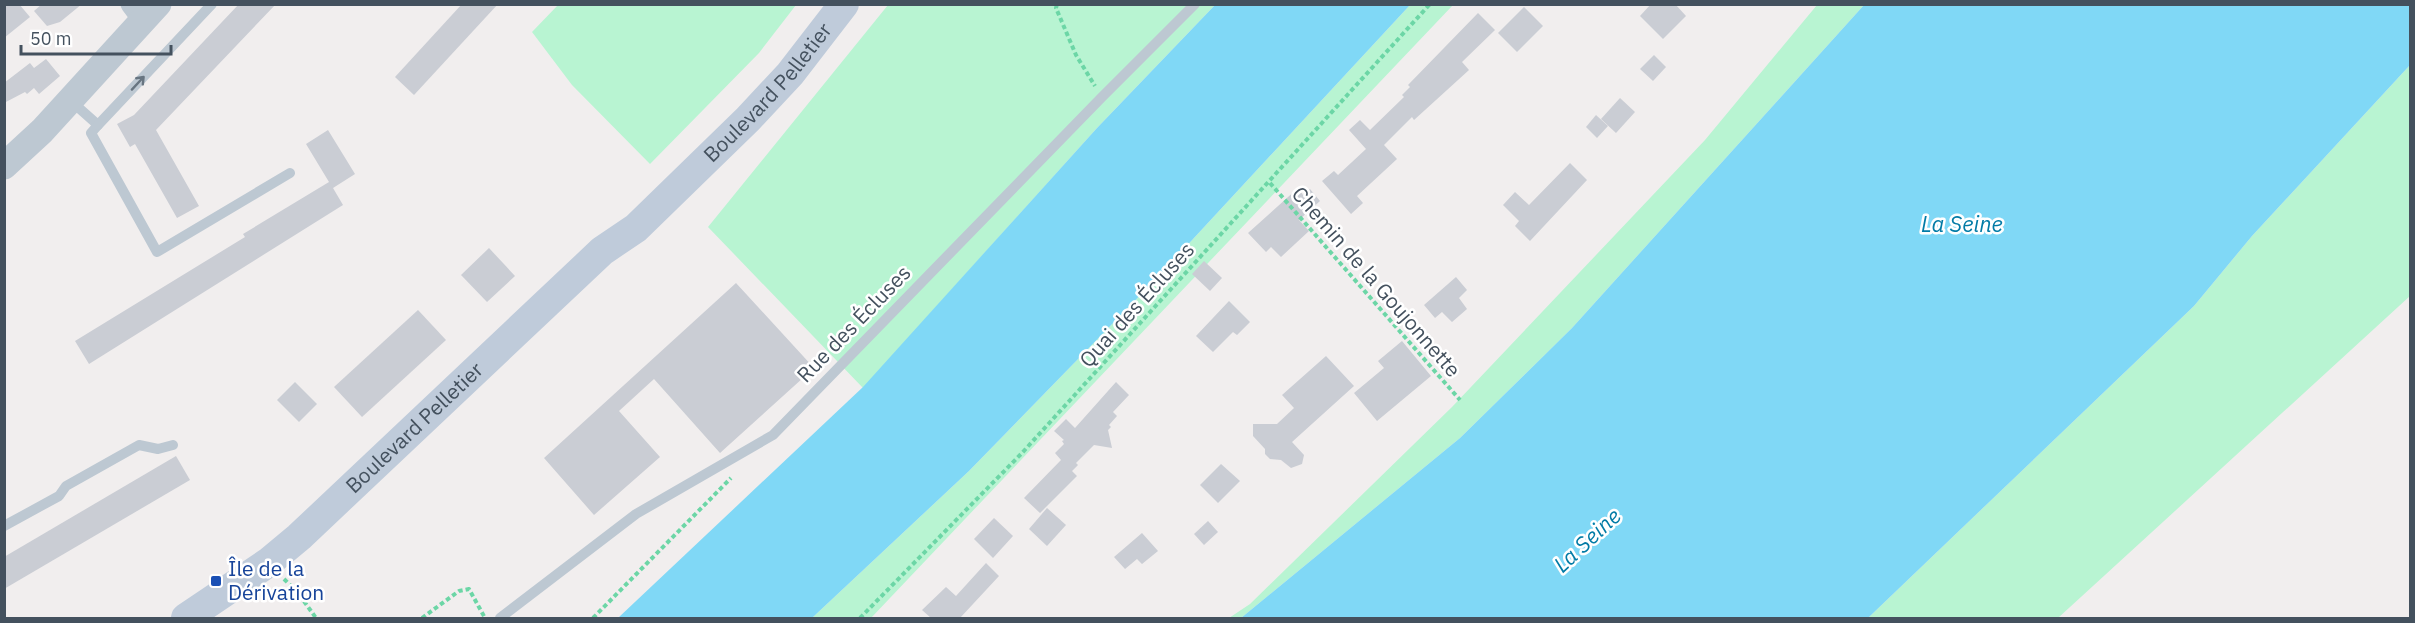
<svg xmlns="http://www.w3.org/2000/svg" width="2415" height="623" font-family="'IBM Plex Sans',sans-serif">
  <rect width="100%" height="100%" fill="#f1eeee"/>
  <!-- green -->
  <g fill="#b8f4d2">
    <polygon points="558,5 558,4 796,5 759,53 650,164 572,85 532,32"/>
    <polygon points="888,5 1215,5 1097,128 863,388 708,227"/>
    <polygon points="1410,5 1453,5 871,618 812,618 969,471 1156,279"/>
    <polygon points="1817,5 1864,5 1572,328 1460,438 1241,618 1229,618 1250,604 1452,407 1705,140"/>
    <polygon points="2410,65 2410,296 2058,618 1868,618 2194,306 2252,236"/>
  </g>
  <!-- water -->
  <g fill="#80d8f6">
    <polygon points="1215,5 1410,5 1156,279 969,471 812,618 618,618 863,387 1097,128"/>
    <polygon points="1864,5 2410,5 2410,65 2252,236 2194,306 1868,618 1241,618 1460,438 1572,328"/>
  </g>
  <!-- building -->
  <g fill="#cacdd4">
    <polygon points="4,4 19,4 30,17 4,38"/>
    <polygon points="42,4 82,4 60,22 47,26 34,11"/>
    <polygon points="239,4 276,4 156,130 199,206 177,218 135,144 130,147 117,124 134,115"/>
    <polygon points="462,4 498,4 414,95 395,77"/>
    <polygon points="1651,4 1675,4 1686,16 1663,39 1640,16"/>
    <polygon points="1524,7 1543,26 1517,52 1498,33"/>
    <polygon points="1478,13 1495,30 1462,62 1469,70 1414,120 1412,117 1384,145 1397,159 1357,196 1363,203 1351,214 1322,181 1334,171 1338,175 1366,149 1349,130 1360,120 1370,130 1404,97 1402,95 1410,87 1408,85"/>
    <polygon points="1654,55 1666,67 1653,81 1640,69"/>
    <polygon points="46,59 60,76 39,94 34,88 27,94 25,92 4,103 4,83 30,63 34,68"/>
    <polygon points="1620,98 1635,112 1616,133 1601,119"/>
    <polygon points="1596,115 1608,126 1597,138 1586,127"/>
    <polygon points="328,130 355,174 333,188 343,205 89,364 75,341 245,237 243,234 329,182 306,144"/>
    <polygon points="1570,163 1587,180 1530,241 1515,226 1519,221 1503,205 1515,192 1529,205"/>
    <polygon points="1298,188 1303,195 1310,189 1320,201 1299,220 1309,231 1281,257 1271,247 1266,252 1248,233"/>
    <polygon points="489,248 515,276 487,302 461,275"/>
    <polygon points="1204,261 1222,278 1210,291 1192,274"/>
    <polygon points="1456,277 1467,290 1459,298 1467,309 1452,322 1442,312 1435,318 1424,305"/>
    <polygon points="736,283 814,368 720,453 654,379 619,411 660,457 594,515 544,458"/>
    <polygon points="1229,301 1250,322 1237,335 1233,332 1213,352 1196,336"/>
    <polygon points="418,310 446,340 362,417 334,387"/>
    <polygon points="1402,341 1431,376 1377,421 1354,393 1384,368 1378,361"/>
    <polygon points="1326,356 1354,386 1292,442 1304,455 1302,464 1291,468 1281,460 1270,459 1265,454 1265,449 1253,436 1253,424 1277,424 1294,408 1282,395"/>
    <polygon points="295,382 317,404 299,422 277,400"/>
    <polygon points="1116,382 1129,395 1113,412 1117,416 1109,425 1111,427 1108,430 1112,448 1094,445 1076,463 1078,465 1072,471 1077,476 1040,513 1024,498 1061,460 1055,453 1064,444 1062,441 1064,440 1054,431 1066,419 1075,428"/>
    <polygon points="176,456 190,480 4,589 4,557"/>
    <polygon points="1221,464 1240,481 1218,503 1200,485"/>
    <polygon points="1047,508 1066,525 1047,546 1029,529"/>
    <polygon points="994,518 1013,536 993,558 974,539"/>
    <polygon points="1208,521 1218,532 1204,545 1194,534"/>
    <polygon points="1142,533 1158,551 1142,564 1137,559 1125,569 1114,557"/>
    <polygon points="986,563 999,576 960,618 931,618 922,610 946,587 956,596"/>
  </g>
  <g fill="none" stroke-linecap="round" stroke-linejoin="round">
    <!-- path -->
    <g stroke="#6cd6a6" stroke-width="4" stroke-dasharray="4.5 3" stroke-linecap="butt">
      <polyline points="1057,4 1056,8 1076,55 1095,86"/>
      <polyline points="1270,183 1460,400"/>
      <polyline points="284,579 298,593 316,618"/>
      <polyline points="422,618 459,591 469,589 485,618"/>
      <polyline points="593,618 731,478"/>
      <polyline points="860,618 1022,453 1430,4"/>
    </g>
    <!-- service -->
    <g stroke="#bdc8d2" stroke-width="10">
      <polyline points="71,101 98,125 91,133 157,252 290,173"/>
      <polyline points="98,125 212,4"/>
      <polyline points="4,526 59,496 66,486 139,445 158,449 173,445"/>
      <polyline points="500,618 636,514 773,435 1102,97 1195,4"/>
    </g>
    <!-- minor -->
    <polyline stroke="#bdc8d2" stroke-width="21" points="131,4 143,20"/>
    <!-- tertiary -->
    <polyline stroke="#bdc8d2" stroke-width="27" points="4,166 42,131 158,4"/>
    <!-- secondary -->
    <path stroke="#bfcbda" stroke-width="30" id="s1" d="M 186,618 L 269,562 L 299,537 L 602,251 L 636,228 L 748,119 L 790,74 L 844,4"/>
  </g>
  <!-- one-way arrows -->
  <defs><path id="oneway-shaft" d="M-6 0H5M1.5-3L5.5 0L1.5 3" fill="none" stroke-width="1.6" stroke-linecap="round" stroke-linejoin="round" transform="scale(1.5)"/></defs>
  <use stroke="#687581" href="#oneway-shaft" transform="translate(138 83) rotate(-47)"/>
  <!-- markers -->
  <rect fill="#1a4fb4" stroke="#fff" stroke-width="2" x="210" y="575" width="12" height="12" rx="3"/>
  <g text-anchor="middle" stroke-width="5" stroke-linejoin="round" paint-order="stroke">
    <!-- street labels -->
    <g font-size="21" fill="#44515e" stroke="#fff">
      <text dy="7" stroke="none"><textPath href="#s1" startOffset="786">Boulevard Pelletier</textPath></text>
      <text transform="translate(1376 282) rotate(49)" y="7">Chemin de la Goujonnette</text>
      <text transform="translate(1137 305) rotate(-48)" y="7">Quai des Écluses</text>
      <text transform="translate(854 324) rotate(-46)" y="7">Rue des Écluses</text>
      <text dy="7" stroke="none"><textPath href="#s1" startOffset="298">Boulevard Pelletier</textPath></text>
    </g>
    <!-- transit labels -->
    <g font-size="21" fill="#164399" stroke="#fff" text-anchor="start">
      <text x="228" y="576">Île de la<tspan x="228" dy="24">Dérivation</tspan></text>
    </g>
    <!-- water labels -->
    <g font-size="22" font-style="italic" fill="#027ba6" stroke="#fff">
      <text x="1962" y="232">La Seine</text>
      <text transform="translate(1587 540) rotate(-43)" y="8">La Seine</text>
    </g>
  </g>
  <!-- border -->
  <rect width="2415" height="623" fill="none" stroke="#44515e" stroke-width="12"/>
  <!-- scale -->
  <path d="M21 45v9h150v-9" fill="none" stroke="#44515e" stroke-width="3"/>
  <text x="30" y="45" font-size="18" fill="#44515e" stroke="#ffffff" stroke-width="4.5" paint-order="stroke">50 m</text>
</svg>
